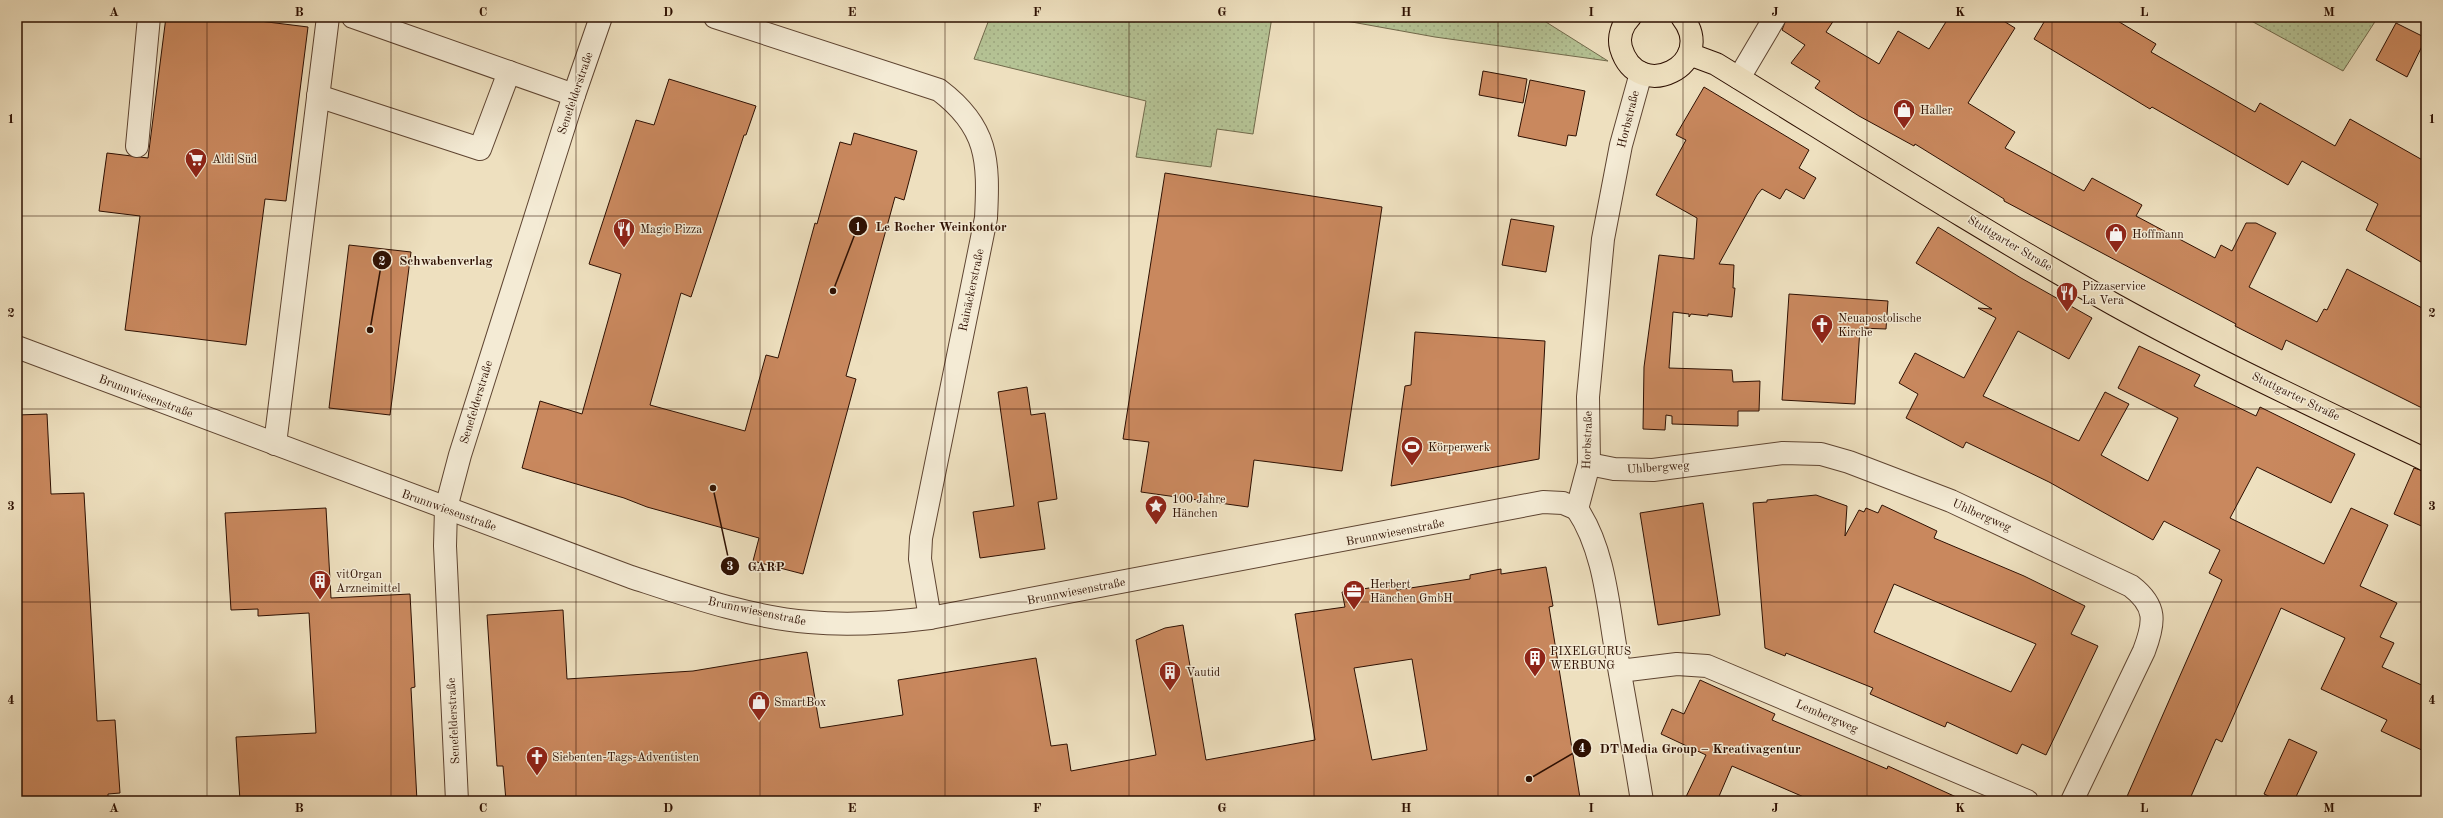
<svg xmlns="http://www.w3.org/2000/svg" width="2443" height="818" font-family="'Old Standard TT',serif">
  <defs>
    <pattern id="grass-dots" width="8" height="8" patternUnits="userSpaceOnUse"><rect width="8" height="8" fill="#b5c395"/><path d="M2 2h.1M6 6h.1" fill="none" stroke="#9ca67f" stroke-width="1.8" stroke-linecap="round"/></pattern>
  </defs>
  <rect width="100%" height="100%" fill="#eee0bf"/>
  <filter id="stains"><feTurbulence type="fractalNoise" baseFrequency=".005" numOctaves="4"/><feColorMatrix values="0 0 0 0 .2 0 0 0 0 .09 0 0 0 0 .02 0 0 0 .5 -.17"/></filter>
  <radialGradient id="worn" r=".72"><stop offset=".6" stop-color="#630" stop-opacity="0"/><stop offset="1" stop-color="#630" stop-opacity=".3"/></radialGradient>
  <!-- grass -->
  <g fill="url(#grass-dots)" stroke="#726a4c">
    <polygon points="990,17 1272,17 1253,134 1217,129 1211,167 1136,157 1146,101 974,59"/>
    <polygon points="1324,17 1538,17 1608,61 1435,37"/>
    <polygon points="2244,17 2378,17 2343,71"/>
  </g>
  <!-- building -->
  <g fill="#c9885e" stroke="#2e1002" fill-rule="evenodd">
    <polygon points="166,17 227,17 308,27 286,201 265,199 246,345 125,330 140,216 99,211 107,153 148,158"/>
    <polygon points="1787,17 1836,17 1826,32 1879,64 1898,31 1929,49 1949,17 1997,17 2015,28 1968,103 2015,132 2005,148 2084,191 2092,178 2142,205 2136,216 2215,258 2221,245 2232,251 2246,223 2256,223 2276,233 2249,287 2317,322 2324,309 2327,310 2347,269 2426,310 2426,410 2286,340 2282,350 2235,326 2236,324 2004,201 2004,199 1915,144 1914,146 1859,116 1815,88 1820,81 1791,63 1805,45 1782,30"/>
    <polygon points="2047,17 2111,17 2156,44 2151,52 2255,112 2260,103 2335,146 2350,119 2426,162 2426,265 2366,230 2378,204 2302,161 2288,185 2152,107 2150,109 2034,39"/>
    <polygon points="2396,23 2426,38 2407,77 2376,60"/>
    <polygon points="1483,71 1527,79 1523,103 1479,95"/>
    <polygon points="669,79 756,106 746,135 744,135 691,297 681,293 650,405 745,431 766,355 778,358 815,223 817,224 840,142 851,145 854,133 917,151 904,200 895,197 846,376 856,379 803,574 753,561 759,538 647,507 624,498 522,468 540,401 582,414 621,274 589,264 636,120 654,125"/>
    <polygon points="1530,80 1585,91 1576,136 1568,135 1566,146 1518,136"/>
    <polygon points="1704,87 1809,150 1799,168 1816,178 1804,199 1786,189 1780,199 1762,189 1757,195 1719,264 1734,265 1733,288 1735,288 1732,317 1708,314 1708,316 1691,314 1689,317 1689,314 1673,312 1669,368 1732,370 1733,382 1760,381 1759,411 1738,411 1738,426 1672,424 1672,416 1666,415 1665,430 1643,429 1644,367 1659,255 1694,259 1697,218 1656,195 1686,140 1676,135"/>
    <polygon points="1165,173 1382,207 1342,471 1254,460 1248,507 1141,492 1149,442 1123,439"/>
    <polygon points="1511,219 1554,226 1546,272 1502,265"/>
    <polygon points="1938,227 2021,278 2092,318 2069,359 2018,331 1983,396 2079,441 2105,392 2129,404 2101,455 2148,481 2178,418 2118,388 2139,346 2200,375 2194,386 2256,416 2260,407 2355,454 2331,503 2257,467 2230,518 2324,564 2351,508 2388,525 2360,586 2397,603 2380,637 2394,643 2382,667 2426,687 2426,752 2381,731 2387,720 2321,689 2345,638 2281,608 2222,742 2216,739 2189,801 2125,801 2222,580 2209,573 2220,550 2164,521 2153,540 2049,482 1966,442 1963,448 1906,418 1918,394 1899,383 1915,353 1964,378 1996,318 1978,308 1992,309 1916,263"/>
    <polygon points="349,245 411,252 390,415 329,408"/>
    <polygon points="1789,294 1888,301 1886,329 1860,328 1855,404 1782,400"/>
    <polygon points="1415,332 1545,341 1539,459 1391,486 1405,386 1411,385"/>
    <polygon points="1027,387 1031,415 1045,413 1057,499 1038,502 1045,549 980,558 973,512 1014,506 998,392"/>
    <polygon points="47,414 51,494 84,493 97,721 115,720 120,793 108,794 108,801 17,801 17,415"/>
    <polygon points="2414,468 2426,472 2426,528 2394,514"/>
    <path d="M 1816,495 L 1847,506 L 1845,536 L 1859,510 L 1864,512 L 1866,508 L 1878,513 L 1882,505 L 1937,531 L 1934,538 L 2024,576 L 2085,606 L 2071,634 L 2098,646 L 2046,755 L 2022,744 L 2017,754 L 1947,722 L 1945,727 L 1870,694 L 1873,688 L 1786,653 L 1785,656 L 1765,648 L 1753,503 L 1767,502 L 1767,500 ZM 1894,584 L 2036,644 L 2011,692 L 1874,632 Z"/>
    <polygon points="1703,503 1720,615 1658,625 1640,513"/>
    <polygon points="326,508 331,598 410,594 415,687 411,688 417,801 240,801 236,737 316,733 309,613 258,616 258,609 231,610 225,513"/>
    <path d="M 1546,567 L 1553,606 L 1549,607 L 1580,798 L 1557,801 L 506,801 L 503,766 L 497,766 L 487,615 L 563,610 L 567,679 L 693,671 L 807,652 L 820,728 L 903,715 L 898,680 L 1036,658 L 1051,746 L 1067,744 L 1071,771 L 1156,755 L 1136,640 L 1165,628 L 1183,625 L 1206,760 L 1315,740 L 1295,614 L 1345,607 L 1342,592 L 1396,584 L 1397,590 L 1470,579 L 1470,575 L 1501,569 L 1501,574 ZM 1412,659 L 1427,750 L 1372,760 L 1354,668 Z"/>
    <polygon points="1700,680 1775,714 1772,720 1887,769 1888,766 1965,801 1813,801 1732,766 1717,801 1684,801 1706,755 1661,734 1672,709 1684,714"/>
    <polygon points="2289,739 2317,752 2294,801 2279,801 2264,794"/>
  </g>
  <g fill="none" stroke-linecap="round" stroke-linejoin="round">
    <!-- minor casing -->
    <g stroke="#5e4431" stroke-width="24">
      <g id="minor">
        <polyline points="353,17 574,95"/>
        <path d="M 715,17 L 939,90 C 988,127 989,160 986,218 L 921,538 L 920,559 L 930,618"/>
        <path d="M 1641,73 L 1621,145 L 1603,239 L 1588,397 L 1589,464 L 1577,509 C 1604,549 1608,604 1616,651 C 1625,701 1634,751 1642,801"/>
        <polyline points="1739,78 1775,17"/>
        <polyline points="318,96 480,149 509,72"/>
        <polyline points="137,146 149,17"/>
        <path d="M 17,347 L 631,577 C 689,596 748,617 809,622 C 850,626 890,623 930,618 L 1543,502 L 1563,503 L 1577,509"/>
        <polyline points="275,444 328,17"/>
        <path d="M 1589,464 L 1614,469 L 1653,470 L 1783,453 L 1821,454 L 1849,462 L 1951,501 L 2131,586 C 2157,606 2155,622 2144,651 L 2072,801"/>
        <polyline points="1620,671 1677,664 1707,666 2027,801"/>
        <polyline points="457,801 445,546 446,508 460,455 574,95 601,17"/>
      </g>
    </g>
    <!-- major casing -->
    <g stroke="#2e1002" stroke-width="24">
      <g id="major">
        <path d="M 1630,17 C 1622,25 1618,37 1621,48 C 1638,105 1719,64 1682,17"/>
        <path d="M 1689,54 L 1716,64 C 1848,145 1979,229 2115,305 C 2216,361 2322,410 2426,460"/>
      </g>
    </g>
    <!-- minor -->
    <use href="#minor" stroke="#f4ebd5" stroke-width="22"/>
    <!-- major -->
    <use href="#major" stroke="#eee0bf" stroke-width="22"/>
  </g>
  <!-- grid -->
  <path fill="none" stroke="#2e1002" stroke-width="1" stroke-opacity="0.55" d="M 207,17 L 207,801M 391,17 L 391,801M 576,17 L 576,801M 760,17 L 760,801M 945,17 L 945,801M 1129,17 L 1129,801M 1314,17 L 1314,801M 1498,17 L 1498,801M 1683,17 L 1683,801M 1867,17 L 1867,801M 2052,17 L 2052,801M 2236,17 L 2236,801M 17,216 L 2426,216M 17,409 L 2426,409M 17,602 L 2426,602"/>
  <!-- icons -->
  <defs>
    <g id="shop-pin" transform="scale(1.15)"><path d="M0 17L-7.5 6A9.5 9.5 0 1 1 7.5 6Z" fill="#8f2418" stroke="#f4ebd5"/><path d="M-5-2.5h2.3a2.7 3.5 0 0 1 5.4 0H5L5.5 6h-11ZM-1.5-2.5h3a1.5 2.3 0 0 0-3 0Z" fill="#fff"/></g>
    <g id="supermarket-pin" transform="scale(1.15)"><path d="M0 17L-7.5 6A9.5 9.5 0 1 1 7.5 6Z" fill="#8f2418" stroke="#f4ebd5"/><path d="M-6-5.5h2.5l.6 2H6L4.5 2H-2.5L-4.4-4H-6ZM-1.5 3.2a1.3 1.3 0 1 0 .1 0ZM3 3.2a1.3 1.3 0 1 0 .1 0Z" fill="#fff"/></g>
    <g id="restaurant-pin" transform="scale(1.15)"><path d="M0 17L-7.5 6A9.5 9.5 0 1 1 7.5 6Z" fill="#8f2418" stroke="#f4ebd5"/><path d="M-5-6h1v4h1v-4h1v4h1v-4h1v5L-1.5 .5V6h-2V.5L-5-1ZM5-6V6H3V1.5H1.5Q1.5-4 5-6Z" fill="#fff"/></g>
    <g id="church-pin" transform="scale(1.15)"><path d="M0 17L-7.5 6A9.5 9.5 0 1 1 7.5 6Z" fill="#8f2418" stroke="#f4ebd5"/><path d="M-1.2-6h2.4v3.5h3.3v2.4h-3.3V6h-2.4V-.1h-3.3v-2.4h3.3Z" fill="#fff"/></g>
    <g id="stadium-pin" transform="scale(1.15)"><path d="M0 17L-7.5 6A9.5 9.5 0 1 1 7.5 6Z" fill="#8f2418" stroke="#f4ebd5"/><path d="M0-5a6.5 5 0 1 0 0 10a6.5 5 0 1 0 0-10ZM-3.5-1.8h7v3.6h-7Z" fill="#fff"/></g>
    <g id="sight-pin" transform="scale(1.15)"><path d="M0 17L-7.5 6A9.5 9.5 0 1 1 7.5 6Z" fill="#8f2418" stroke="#f4ebd5"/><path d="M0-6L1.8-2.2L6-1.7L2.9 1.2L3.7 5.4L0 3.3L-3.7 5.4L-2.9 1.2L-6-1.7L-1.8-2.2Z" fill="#fff"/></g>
    <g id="building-pin" transform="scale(1.15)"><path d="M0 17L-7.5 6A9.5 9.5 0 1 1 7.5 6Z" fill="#8f2418" stroke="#f4ebd5"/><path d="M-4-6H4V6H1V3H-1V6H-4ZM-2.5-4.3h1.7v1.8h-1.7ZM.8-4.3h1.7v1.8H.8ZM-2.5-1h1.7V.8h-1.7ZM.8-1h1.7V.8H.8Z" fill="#fff"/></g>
    <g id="office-pin" transform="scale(1.15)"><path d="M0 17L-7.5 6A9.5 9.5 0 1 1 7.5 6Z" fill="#8f2418" stroke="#f4ebd5"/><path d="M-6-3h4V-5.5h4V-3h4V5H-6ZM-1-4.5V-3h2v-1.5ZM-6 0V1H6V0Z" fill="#fff"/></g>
  </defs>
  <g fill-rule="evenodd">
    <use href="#shop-pin" x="1904" y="110"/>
    <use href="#supermarket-pin" x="196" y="159"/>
    <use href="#restaurant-pin" x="624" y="229"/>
    <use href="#shop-pin" x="2116" y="234"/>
    <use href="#restaurant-pin" x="2067" y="293"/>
    <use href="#church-pin" x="1822" y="325"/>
    <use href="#stadium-pin" x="1412" y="447"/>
    <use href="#sight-pin" x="1156" y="506"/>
    <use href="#building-pin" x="320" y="581"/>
    <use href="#office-pin" x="1354" y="591"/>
    <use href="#building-pin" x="1535" y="658"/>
    <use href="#building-pin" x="1170" y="672"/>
    <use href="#shop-pin" x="759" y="702"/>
    <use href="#church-pin" x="537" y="757"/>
  </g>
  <g text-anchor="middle" stroke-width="3" stroke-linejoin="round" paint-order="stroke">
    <!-- street labels -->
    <g font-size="12" fill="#2e1002" stroke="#f4ebd5">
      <text transform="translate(575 93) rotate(-71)" y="4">Senefelderstraße</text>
      <text transform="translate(1628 119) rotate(-76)" y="4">Horbstraße</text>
      <text transform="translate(2010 243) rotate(31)" y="4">Stuttgarter Straße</text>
      <text transform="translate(971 290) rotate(-78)" y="4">Rainäckerstraße</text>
      <text transform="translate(146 396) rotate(21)" y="4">Brunnwiesenstraße</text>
      <text transform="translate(2296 396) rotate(26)" y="4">Stuttgarter Straße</text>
      <text transform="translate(476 402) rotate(-73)" y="4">Senefelderstraße</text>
      <text transform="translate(1587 440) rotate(-88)" y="4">Horbstraße</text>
      <text transform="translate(1658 467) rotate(-4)" y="4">Uhlbergweg</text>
      <text transform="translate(449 510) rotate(20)" y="4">Brunnwiesenstraße</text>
      <text transform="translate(1982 515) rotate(24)" y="4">Uhlbergweg</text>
      <text transform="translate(1395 532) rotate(-11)" y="4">Brunnwiesenstraße</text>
      <text transform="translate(1076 591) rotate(-11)" y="4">Brunnwiesenstraße</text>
      <text transform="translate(757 611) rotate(12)" y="4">Brunnwiesenstraße</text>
      <text transform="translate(1827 716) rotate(23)" y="4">Lembergweg</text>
      <text transform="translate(453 721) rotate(-93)" y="4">Senefelderstraße</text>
    </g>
    <!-- poi labels -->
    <g font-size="12" fill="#2e1002" stroke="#f4ebd5" text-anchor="start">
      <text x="1920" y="114">Haller</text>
      <text x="212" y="163">Aldi Süd</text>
      <text x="640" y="233">Magic Pizza</text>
      <text x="2132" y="238">Hoffmann</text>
      <text x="2082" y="290">Pizzaservice<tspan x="2082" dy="14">La Vera</tspan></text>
      <text x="1838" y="322">Neuapostolische<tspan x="1838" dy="14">Kirche</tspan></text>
      <text x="1428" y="451">Körperwerk</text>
      <text x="1172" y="503">100 Jahre<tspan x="1172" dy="14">Hänchen</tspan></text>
      <text x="336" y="578">vitOrgan<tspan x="336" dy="14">Arzneimittel</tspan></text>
      <text x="1370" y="588">Herbert<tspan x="1370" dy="14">Hänchen GmbH</tspan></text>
      <text x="1550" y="655">PIXELGURUS<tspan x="1550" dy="14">WERBUNG</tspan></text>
      <text x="1186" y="676">Vautid</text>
      <text x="774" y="706">SmartBox</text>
      <text x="552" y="761">Siebenten-Tags-Adventisten</text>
    </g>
  </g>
  <!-- callouts -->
  <path fill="none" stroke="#2e1002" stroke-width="1.5" d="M833 291L858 226M370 330L382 260M713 488L730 566M1529 779L1582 748"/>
  <g fill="#2e1002" stroke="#f4ebd5" stroke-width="1.5">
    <circle cx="833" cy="291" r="4"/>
    <circle cx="370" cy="330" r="4"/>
    <circle cx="713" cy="488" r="4"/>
    <circle cx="1529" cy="779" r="4"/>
    <circle cx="858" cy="226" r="10"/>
    <circle cx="382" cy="260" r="10"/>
    <circle cx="730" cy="566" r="10"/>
    <circle cx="1582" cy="748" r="10"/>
  </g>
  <g font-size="12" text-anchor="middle" font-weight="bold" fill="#fff">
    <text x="858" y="231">1</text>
    <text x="382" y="265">2</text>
    <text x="730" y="570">3</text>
    <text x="1582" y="752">4</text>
  </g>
  <g font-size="13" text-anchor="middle" font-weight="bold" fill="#2e1002" stroke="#f4ebd5" stroke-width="3" stroke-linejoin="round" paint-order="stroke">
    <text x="941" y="231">Le Rocher Weinkontor</text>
    <text x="446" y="265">Schwabenverlag</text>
    <text x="766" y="571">GARP</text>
    <text x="1700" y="753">DT Media Group – Kreativagentur</text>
  </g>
  <!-- margin -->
  <rect width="2443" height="818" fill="none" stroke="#eee0bf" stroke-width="44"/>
  <rect x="22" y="22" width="2399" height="774" fill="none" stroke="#2e1002" stroke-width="1.5"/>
  <g font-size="13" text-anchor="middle" font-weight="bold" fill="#2e1002">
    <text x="114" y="16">A</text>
    <text x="299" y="16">B</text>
    <text x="483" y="16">C</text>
    <text x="668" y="16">D</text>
    <text x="852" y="16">E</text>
    <text x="1037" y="16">F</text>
    <text x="1222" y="16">G</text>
    <text x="1406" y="16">H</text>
    <text x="1591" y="16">I</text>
    <text x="1775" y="16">J</text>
    <text x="1960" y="16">K</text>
    <text x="2144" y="16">L</text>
    <text x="2329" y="16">M</text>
    <text x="11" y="123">1</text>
    <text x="2432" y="123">1</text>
    <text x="11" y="317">2</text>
    <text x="2432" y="317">2</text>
    <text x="11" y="510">3</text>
    <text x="2432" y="510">3</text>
    <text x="11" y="704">4</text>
    <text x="2432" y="704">4</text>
    <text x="114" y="812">A</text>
    <text x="299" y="812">B</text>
    <text x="483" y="812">C</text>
    <text x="668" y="812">D</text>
    <text x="852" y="812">E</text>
    <text x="1037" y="812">F</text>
    <text x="1222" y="812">G</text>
    <text x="1406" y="812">H</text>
    <text x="1591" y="812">I</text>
    <text x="1775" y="812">J</text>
    <text x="1960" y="812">K</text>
    <text x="2144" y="812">L</text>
    <text x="2329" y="812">M</text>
  </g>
  <rect width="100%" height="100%" filter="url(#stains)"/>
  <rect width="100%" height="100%" fill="url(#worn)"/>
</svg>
